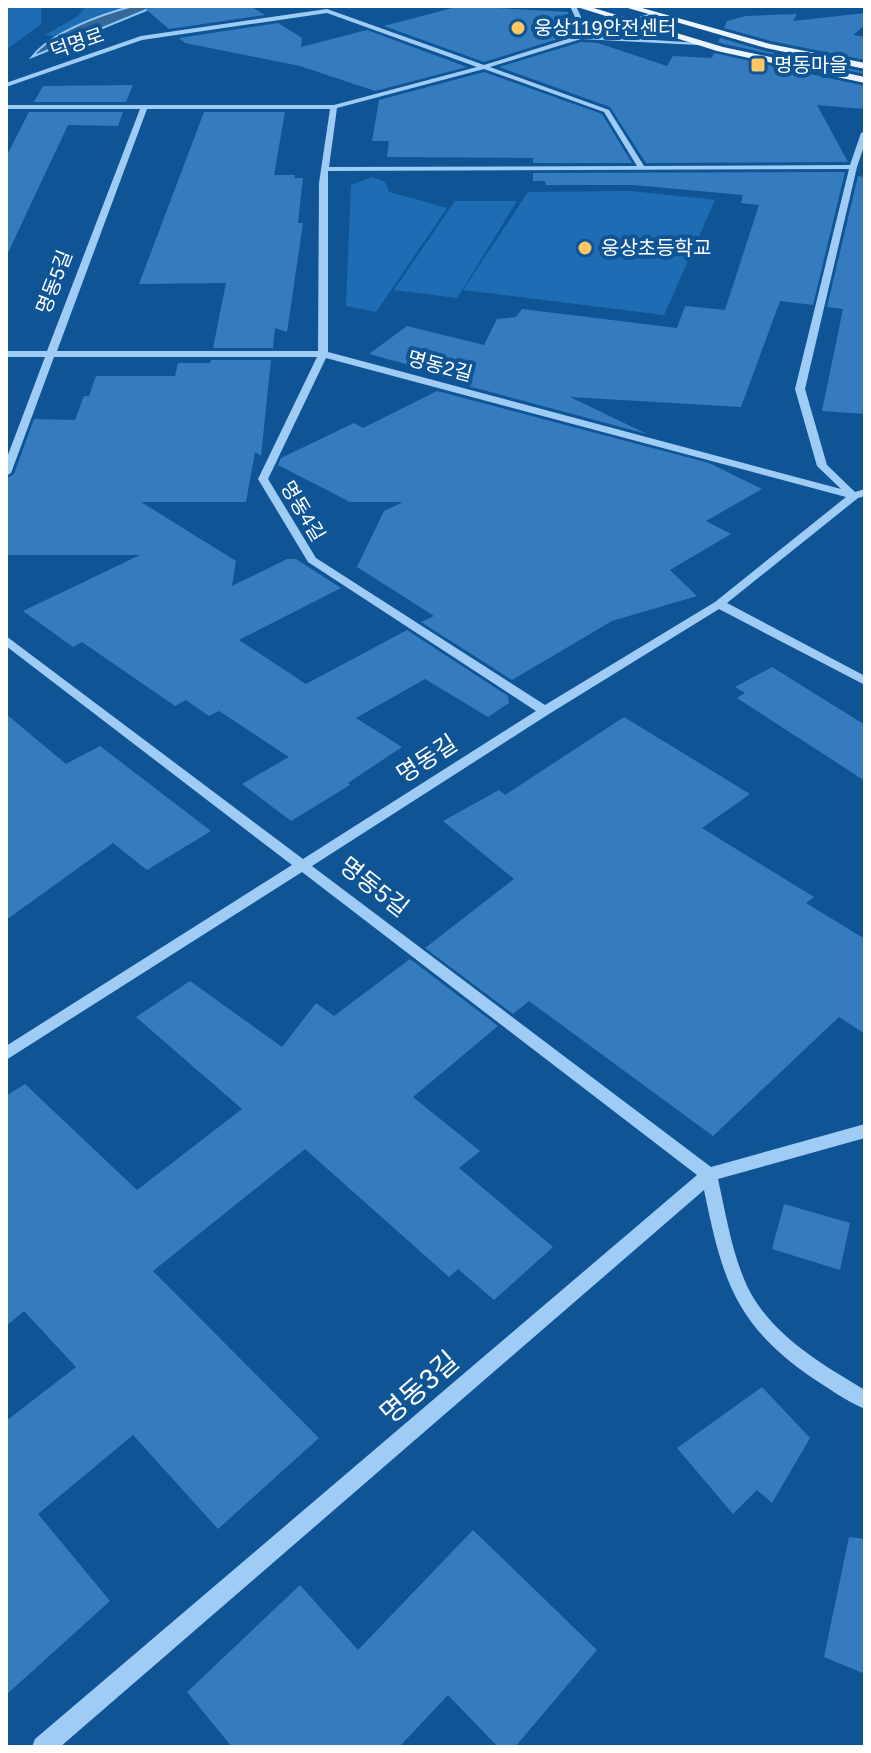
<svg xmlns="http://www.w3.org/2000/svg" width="871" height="1753" font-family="Helvetica,'Noto Sans KR',sans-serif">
  <rect width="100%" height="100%" fill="#0f5596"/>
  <!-- green -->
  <g fill="#1e6db4">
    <polygon points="6,6 41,6 41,24 6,50"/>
    <polygon points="86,6 133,6 57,37 45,35 78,16"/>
    <polygon points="373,177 385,182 389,192 447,208 376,312 346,306 351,185"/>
    <polygon points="631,191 715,200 664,315 463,290 528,192"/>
    <polygon points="455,201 517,201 457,298 394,290"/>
  </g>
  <!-- water -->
  <path fill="#366998" stroke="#90c8f8" stroke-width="2" d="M 133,6 L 156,6 L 32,57 C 51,32 103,14 133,6 Z"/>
  <!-- building -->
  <g fill="#347cbd">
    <polygon points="142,6 250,6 265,15 169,29"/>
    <polygon points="460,6 568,12 568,33 571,35 484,62 384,26"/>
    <polygon points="865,13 865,25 853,35 865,37 865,60 771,41 724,28 727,21 746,16 797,14 793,21"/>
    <polygon points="278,23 302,38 301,47 367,30 467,67 375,91 300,66 185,43 179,38"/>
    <polygon points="720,38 765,51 865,72 865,74 724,44 718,42"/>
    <polygon points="581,42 598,43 667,66 673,56 712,58 714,53 865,86 865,109 817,105 848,162 646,163 610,107 499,67"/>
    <polygon points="484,72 602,114 632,163 533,163 533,158 387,157 389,141 372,141 379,100"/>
    <polygon points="133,85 126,102 34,102 43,86"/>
    <polygon points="29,112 123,112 118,126 68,125 6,257 6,157"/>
    <polygon points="204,112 285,112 274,175 295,175 294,178 303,178 298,223 303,223 287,332 275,328 273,348 213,348 226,283 139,284"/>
    <polygon points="845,172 813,305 780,301 741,407 570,397 647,434 453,382 461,379 369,354 407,326 484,345 497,319 516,317 522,309 677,328 685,306 725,310 759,205 741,203 743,195 633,185 546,185 545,181 533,181 533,173"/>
    <polygon points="858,176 865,177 865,414 822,411 843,309 827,307"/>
    <polygon points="211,360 271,360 261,456 255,452 246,502 141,502 236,561 232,586 287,559 296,559 341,588 239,640 306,684 407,630 508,696 509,703 488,717 425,679 356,718 402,747 348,783 350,785 291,821 242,784 289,757 219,711 209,716 186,700 175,706 82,642 73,647 23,611 140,555 6,555 6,479 14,474 34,419 75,420 84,396 89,396 96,376 175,376 178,363 210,363"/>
    <polygon points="437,391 709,463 762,489 706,521 731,534 670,570 697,596 612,621 512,680 421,622 434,616 357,567 384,511 403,502 350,502 278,465 281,458 354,423 363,428"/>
    <polygon points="772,667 865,725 865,781 737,698 745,693 735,687"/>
    <polygon points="6,714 66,764 100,746 211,831 147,870 113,843 6,920"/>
    <polygon points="624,717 750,794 702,828 814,897 806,903 865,939 865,1034 839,1017 713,1136 529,1001 513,1014 425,948 514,879 443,821 499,790 505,795"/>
    <polygon points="410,959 498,1026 413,1097 480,1151 459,1168 553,1247 494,1300 458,1269 449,1277 305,1149 153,1271 319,1438 218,1529 133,1435 38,1514 110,1601 6,1695 6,1421 76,1367 24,1311 6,1326 6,1096 25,1084 137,1190 242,1109 136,1017 190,981 282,1047 316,1003 334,1016"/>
    <polygon points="784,1204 850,1223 840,1270 772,1249"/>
    <polygon points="762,1387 810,1438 772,1503 757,1490 733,1514 677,1448"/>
    <polygon points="473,1530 597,1650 515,1747 498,1747 448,1695 399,1747 232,1747 187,1692 300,1585 358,1650"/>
    <polygon points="849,1537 865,1539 865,1674 824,1657"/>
  </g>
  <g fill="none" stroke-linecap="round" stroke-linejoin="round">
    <!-- minor -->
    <path fill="#9fccf4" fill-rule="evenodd" d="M 570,6 L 576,6 L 581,17 L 580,35 L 652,13 L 654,16 L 591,36 L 701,43 L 698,45 L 581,39 L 490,67 L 609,110 L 644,166 L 850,165 L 861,133 L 865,131 L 865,143 L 857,167 L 805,389 L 827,465 L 855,492 L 865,489 L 865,496 L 858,498 L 727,603 L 865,676 L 865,685 L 719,609 L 549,714 L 312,866 L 711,1167 L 865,1124 L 865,1138 L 718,1179 C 726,1215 732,1253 747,1286 C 770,1334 821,1364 865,1390 L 865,1409 C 846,1401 828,1388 811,1377 C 734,1324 722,1277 704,1190 L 60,1747 L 32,1747 L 35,1739 L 697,1175 L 302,872 L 6,1060 L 6,1046 L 292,865 L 6,646 L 6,636 L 303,859 L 536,711 L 308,562 L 258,479 L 317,357 L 54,357 L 11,473 L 6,476 L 6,460 L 45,357 L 6,357 L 6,351 L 47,351 L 140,109 L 6,109 L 6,105 L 334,105 L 477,67 L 327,13 L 142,40 L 6,87 L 6,83 L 141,36 L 327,9 L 484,65 L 574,37 L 575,17 ZM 484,69 L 604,112 L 637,166 L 329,167 L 337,108 ZM 147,109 L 330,109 L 319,183 L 318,351 L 57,351 ZM 849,169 L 795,389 L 817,466 L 841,489 L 328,352 L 328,171 ZM 326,358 L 846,497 L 715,602 L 545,705 L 316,558 L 268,479 Z"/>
    <!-- major -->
    <g fill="#ecf5ff" fill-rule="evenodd">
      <polygon points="574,6 587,6 723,47 865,77 865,83 717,51"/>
      <polygon points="621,6 635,6 770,44 865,63 865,69 766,48"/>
    </g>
  </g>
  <!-- markers -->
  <g fill="#ffc662" stroke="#0f5596" stroke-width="3">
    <circle cx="518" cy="28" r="8"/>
    <rect x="750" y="57" width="16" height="16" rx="4"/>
    <circle cx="585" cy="248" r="8"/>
  </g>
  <g text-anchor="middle" stroke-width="8" stroke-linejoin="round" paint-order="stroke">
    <!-- far-poi labels -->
    <g font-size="20" fill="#fff" stroke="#0f5596" text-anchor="start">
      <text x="534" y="35">웅상119안전센터</text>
      <text x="774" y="72">명동마을</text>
      <text x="601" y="255">웅상초등학교</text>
    </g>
    <!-- far-street labels -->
    <g font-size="20" fill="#fff" stroke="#0f5596">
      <text transform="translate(77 43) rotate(-19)" y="7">덕명로</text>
      <text transform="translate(54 282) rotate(-69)" y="7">명동5길</text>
      <text transform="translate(440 366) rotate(15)" y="7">명동2길</text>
      <text transform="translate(303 511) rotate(59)" y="7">명동4길</text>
    </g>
    <!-- street labels -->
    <g font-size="24" fill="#fff" stroke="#0f5596">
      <text transform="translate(427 759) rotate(-33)" y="8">명동길</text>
      <text transform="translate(374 887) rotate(38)" y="8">명동5길</text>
    </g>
    <!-- near-street labels -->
    <g font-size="28" fill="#fff" stroke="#0f5596">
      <text transform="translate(419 1387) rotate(-41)" y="10">명동3길</text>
    </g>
  </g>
  <!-- border -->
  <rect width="871" height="1753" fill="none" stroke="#ffffff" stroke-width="16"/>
</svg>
